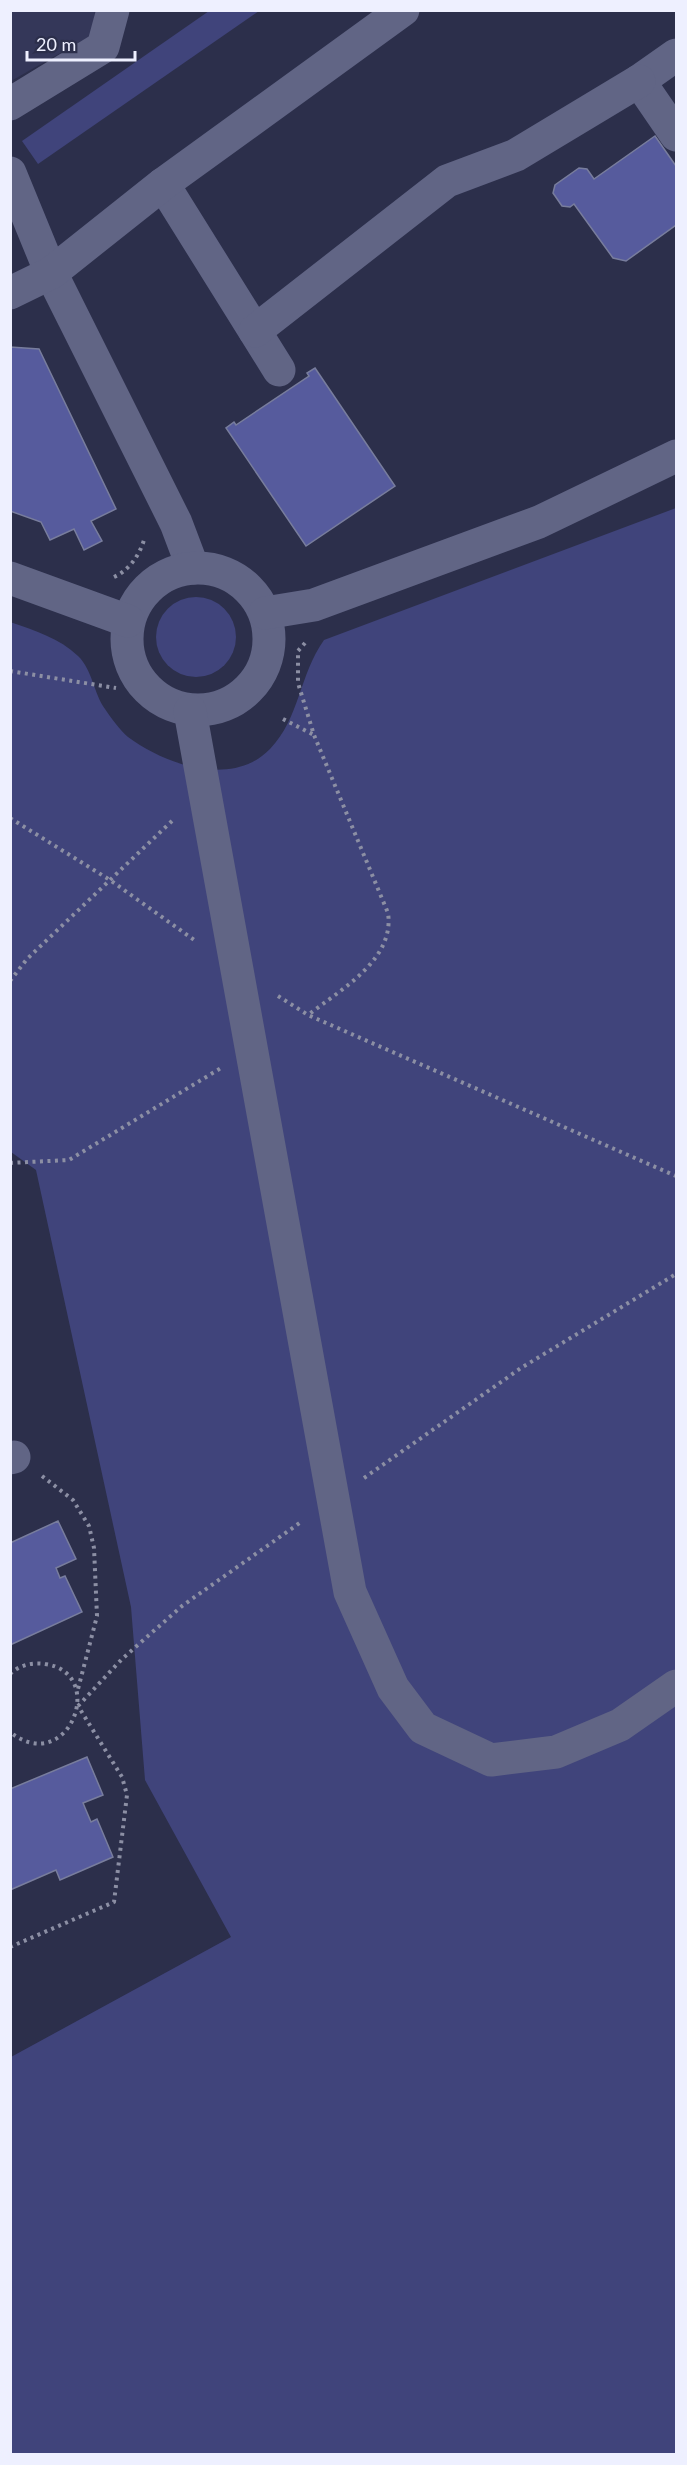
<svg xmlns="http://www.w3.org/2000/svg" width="687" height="2465" font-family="Lato,sans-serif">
  <rect width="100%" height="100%" fill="#2c2f4b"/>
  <!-- built -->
  <polygon fill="#343759" points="11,11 95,11 92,35 11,81"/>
  <!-- green -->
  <g fill="#40447b">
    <polygon points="209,11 259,11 38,164 22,141"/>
    <path d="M 676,508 L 676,2454 L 11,2454 L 11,2057 L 231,1937 L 145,1780 L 131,1607 L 36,1170 L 11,1152 L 10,622 C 36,631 59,638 78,656 C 92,669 94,694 105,709 C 111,718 120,730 128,737 C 166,765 232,788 270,749 C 300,718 299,675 324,640 Z"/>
    <circle cx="196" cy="637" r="40"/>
  </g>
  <!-- building -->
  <g fill="#565b9d" stroke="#787d9d" stroke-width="1.5">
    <polygon points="655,136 676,166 676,225 626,261 613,258 574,204 570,207 562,206 553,193 555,185 579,168 587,169 594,179"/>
    <polygon points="10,347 39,349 116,509 91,521 102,541 84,550 74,529 50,540 41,522 10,511"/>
    <polygon points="315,368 395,486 306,546 226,428 234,422 236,425 309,376 307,373"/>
    <polygon points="58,1521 76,1559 56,1568 60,1578 65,1576 82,1612 10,1645 10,1543"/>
    <polygon points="87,1757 103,1795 83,1803 91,1822 97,1819 113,1857 60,1880 56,1870 10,1890 10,1789"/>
  </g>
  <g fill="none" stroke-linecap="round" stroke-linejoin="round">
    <!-- path -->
    <g stroke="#8c8fa4" stroke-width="4" stroke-dasharray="3 4.5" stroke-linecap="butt">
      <path d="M 114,577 C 129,570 139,556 144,540"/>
      <path d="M 305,643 L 298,651 L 298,683 L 314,735 L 388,913 C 395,960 340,990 308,1015"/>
      <polyline points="10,671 116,688"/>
      <polyline points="283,719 314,735"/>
      <polyline points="10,818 110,880 197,942"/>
      <polyline points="10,981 27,959 173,820"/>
      <polyline points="278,996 308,1015 676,1176"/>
      <polyline points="10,1163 69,1160 221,1068"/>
      <polyline points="42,1476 73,1500 89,1526 94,1548 97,1616 77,1693"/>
      <polyline points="364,1478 521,1368 676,1274"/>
      <path d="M 10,1674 C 19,1665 33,1662 45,1664 C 109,1673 68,1778 10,1732"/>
      <polyline points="78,1706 122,1659 182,1606 301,1522"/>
      <polyline points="10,1947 114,1902 127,1795 122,1777 78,1706"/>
    </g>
    <!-- minor -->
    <g stroke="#616585" stroke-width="33">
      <polyline points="676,55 639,81 676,135"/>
      <polyline points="10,104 103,47 113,10"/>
      <polyline points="10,173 51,273 176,523 193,568"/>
      <polyline points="163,184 279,370"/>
      <polyline points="10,293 51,273 163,184 403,10"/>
      <polyline points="255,331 447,181 516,155 639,81"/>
      <circle cx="198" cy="639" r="71"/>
      <polyline points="10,578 128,621"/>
      <polyline points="265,613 314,605 539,522 676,456"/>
      <polyline points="190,711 350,1592 393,1688 423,1728 491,1760 556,1752 620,1725 676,1686"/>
      <polyline points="10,1458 14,1457"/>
    </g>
  </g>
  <!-- border -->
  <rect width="687" height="2465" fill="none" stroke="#eef0ff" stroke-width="24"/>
  <!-- scale -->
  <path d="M27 51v9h108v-9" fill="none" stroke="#eef0ff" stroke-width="3"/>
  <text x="36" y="51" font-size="18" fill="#eef0ff" stroke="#2c2f4b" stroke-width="4.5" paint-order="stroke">20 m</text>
</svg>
